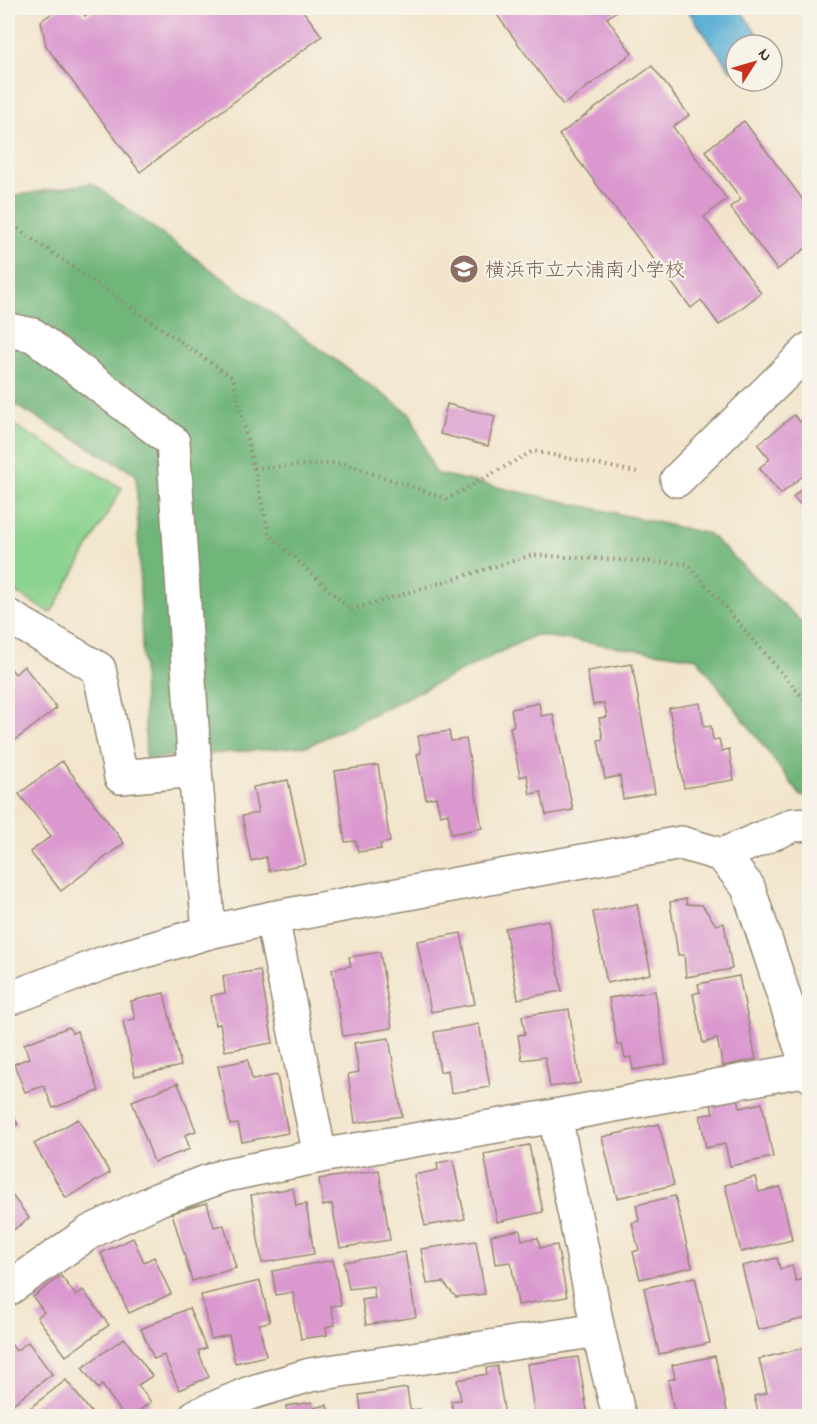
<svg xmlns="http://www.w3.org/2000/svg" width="817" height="1424" font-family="'Indie Flower','Klee One',sans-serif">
  <rect width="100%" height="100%" fill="#f7f3e8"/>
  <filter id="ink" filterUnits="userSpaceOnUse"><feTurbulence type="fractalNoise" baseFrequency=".0167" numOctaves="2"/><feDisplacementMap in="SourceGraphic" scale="12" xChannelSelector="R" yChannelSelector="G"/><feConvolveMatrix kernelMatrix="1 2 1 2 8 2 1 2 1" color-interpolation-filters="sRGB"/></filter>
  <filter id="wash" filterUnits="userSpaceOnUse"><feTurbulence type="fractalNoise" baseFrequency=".008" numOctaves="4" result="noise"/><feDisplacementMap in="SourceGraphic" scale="24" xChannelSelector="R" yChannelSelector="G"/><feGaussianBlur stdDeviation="1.35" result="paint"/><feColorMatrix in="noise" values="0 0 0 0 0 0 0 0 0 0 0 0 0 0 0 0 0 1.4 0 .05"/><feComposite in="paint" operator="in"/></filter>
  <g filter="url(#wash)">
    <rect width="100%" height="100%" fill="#f2e5cc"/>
    <!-- green -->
    <polygon fill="#8bd38f" stroke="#637e56" stroke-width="1.5" points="8,422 122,488 51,613 8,588"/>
    <!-- forest -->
    <polygon fill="#70b57a" stroke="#56704c" stroke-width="1.5" points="92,183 411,415 435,473 709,534 809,629 809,795 801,796 697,658 535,635 308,746 146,759 136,474 8,401 8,197"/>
    <!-- water -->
    <polygon fill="#58aed5" stroke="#4a6c7a" stroke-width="1.5" points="686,8 739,8 765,45 736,45 736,68 731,71"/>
    <g id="blocks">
      <!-- building -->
      <g fill="#da98cf">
        <polygon points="59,8 79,8 85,16 96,8 301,8 322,36 140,172 46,46 41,21"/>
        <polygon points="492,8 621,8 607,18 632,53 563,105"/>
        <polygon points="652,66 689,115 673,127 727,199 704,217 761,293 719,325 701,300 691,308 559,135"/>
        <polygon points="744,121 810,209 810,245 777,270 730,207 741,199 705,151"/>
        <polygon points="447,404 495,416 488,446 440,434"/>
        <polygon points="794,415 800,422 810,415 810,470 781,494 759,468 770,459 758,445"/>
        <polygon points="810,481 810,514 793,497"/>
        <polygon points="632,664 655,793 623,799 620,776 605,779 598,740 603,739 599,718 607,717 604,703 593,705 587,671"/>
        <polygon points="8,665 15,674 24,666 57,708 14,741 8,732"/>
        <polygon points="539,703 541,716 553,714 573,810 546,815 541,792 530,794 527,775 520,777 510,727 514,726 511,709"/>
        <polygon points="700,703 704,727 711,726 713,740 719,739 722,751 729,749 734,780 684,788 669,708"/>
        <polygon points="449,731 451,741 466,739 482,828 451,834 448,813 440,815 436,797 426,799 417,754 421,753 418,736"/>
        <polygon points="62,761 124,843 61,891 30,852 51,836 19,794"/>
        <polygon points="378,765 390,842 380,844 381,849 358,852 356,841 345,842 335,771"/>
        <polygon points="288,780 306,864 269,871 266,857 251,861 242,816 258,813 253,787"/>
        <polygon points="686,899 686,904 702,905 716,925 724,923 732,969 686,977 684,955 678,955 670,902"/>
        <polygon points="637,904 651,974 607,983 593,912"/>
        <polygon points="548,920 562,991 518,999 505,928"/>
        <polygon points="461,933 475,1004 431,1012 417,941"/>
        <polygon points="380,952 392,1028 343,1036 332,969 351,966 349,957"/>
        <polygon points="260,970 273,1043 225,1051 220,1024 215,1025 211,996 225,993 223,976"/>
        <polygon points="739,976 756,1059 723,1066 717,1039 703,1043 693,994 700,992 698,984"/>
        <polygon points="655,991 666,1064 633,1070 631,1057 625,1058 622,1045 617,1045 609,998"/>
        <polygon points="164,993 181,1066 135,1076 123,1021 135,1019 131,1001"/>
        <polygon points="569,1009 580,1083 550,1087 545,1057 522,1060 518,1035 525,1034 522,1016"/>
        <polygon points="479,1024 490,1087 451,1093 448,1070 440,1072 434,1032"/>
        <polygon points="69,1027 72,1033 77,1031 99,1091 53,1108 44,1086 25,1092 14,1064 29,1058 24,1044"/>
        <polygon points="389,1038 402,1116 355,1123 348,1074 359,1072 354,1043"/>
        <polygon points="248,1060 252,1080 277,1075 288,1133 242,1142 238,1124 230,1125 218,1066"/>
        <polygon points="178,1083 196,1131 185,1135 190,1149 154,1162 132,1101"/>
        <polygon points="738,1098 740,1108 762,1103 773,1157 730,1166 725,1144 706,1148 700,1116 713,1113 711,1103"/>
        <polygon points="8,1109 18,1124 8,1131"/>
        <polygon points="78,1119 110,1173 66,1198 34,1144"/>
        <polygon points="659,1124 674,1185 617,1198 602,1137"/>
        <polygon points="529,1145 543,1212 497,1222 484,1154"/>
        <polygon points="453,1160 465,1219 425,1226 414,1175 438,1170 437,1163"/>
        <polygon points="379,1170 390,1240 340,1248 332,1204 323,1206 319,1179"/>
        <polygon points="755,1177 759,1192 780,1187 792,1240 741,1252 725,1185"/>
        <polygon points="293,1188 296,1206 306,1204 314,1254 262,1263 251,1195"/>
        <polygon points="8,1190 29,1218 8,1234"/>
        <polygon points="675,1196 692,1267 640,1279 633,1252 639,1250 632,1223 639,1221 636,1205"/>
        <polygon points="207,1203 214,1227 224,1225 236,1268 192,1281 172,1213"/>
        <polygon points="520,1230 522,1240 538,1238 540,1248 557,1245 567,1297 518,1305 511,1262 495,1264 491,1235"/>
        <polygon points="133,1238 144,1262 154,1257 171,1294 129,1313 101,1253"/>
        <polygon points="476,1241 485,1294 456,1297 443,1282 427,1284 421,1249"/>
        <polygon points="405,1252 416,1317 366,1325 362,1300 375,1298 373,1286 349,1289 344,1262"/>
        <polygon points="777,1258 780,1269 792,1266 796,1281 805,1279 810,1296 810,1317 758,1330 742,1266"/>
        <polygon points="333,1260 341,1305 331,1306 335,1325 326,1327 327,1335 301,1339 293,1292 276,1295 272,1271"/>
        <polygon points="61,1276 76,1296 83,1290 109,1325 66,1356 37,1317 44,1312 33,1297"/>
        <polygon points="695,1277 710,1343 659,1354 644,1288"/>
        <polygon points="260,1281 270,1322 259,1324 266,1356 235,1363 229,1335 211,1339 201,1295"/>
        <polygon points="189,1308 206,1348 198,1351 209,1377 179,1390 164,1355 154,1359 141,1329"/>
        <polygon points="124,1338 152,1376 138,1385 151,1402 131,1416 124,1416 102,1385 98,1389 82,1368"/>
        <polygon points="8,1340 16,1351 28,1342 52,1374 8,1408"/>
        <polygon points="807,1347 810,1356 810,1409 778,1416 759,1416 754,1396 767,1393 759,1359"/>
        <polygon points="715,1356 728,1416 675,1416 668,1380 675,1378 672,1365"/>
        <polygon points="578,1357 588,1416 535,1416 527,1364"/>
        <polygon points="497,1366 505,1416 454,1416 451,1401 461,1400 457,1380 487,1374 486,1368"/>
        <polygon points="66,1380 94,1416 23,1416 21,1415"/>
        <polygon points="407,1388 410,1410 420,1409 421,1416 362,1416 359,1395"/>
        <polygon points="312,1402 313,1408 327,1405 329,1416 287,1416 286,1406"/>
      </g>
    </g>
  </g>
  <g filter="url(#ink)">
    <use href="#blocks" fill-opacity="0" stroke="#968875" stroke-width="1.5"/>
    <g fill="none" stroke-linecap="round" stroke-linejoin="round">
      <!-- minor casing -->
      <g stroke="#968875" stroke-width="36">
        <g id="minor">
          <polyline points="8,330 33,335 173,442 195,770 209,932"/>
          <polyline points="677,480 810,349"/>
          <polyline points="8,616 99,669 121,777 195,770"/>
          <polyline points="722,855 793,825 810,824"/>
          <polyline points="272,918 320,1156"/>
          <polyline points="8,999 104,963 209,932 272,918 681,843 722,855 748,887 810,1075"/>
          <polyline points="555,1116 598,1330 619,1416"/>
          <polyline points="8,1289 90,1232 159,1199 226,1175 320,1156 555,1116 808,1069"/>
          <polyline points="196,1416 250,1393 310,1375 598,1330"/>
        </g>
      </g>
      <!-- path -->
      <g stroke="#968875" stroke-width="4" stroke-dasharray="1.5 4.5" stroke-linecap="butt">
        <polyline points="8,222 233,378 269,534 351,610 532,555 688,564 810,706"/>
        <polyline points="254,468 342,463 447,499 533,451 641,473"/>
      </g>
      <!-- minor -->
      <use href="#minor" stroke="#fff" stroke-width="33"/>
    </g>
  </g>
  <!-- icons -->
  <defs>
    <g id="school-disc" transform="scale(1.5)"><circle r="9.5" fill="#8d6e63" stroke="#f7f3e8"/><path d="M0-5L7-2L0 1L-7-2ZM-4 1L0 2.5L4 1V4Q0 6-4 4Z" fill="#fff"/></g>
  </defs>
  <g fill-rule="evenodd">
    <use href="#school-disc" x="464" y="269"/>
  </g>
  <g text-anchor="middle" stroke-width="4.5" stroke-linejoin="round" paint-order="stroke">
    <!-- education labels -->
    <g font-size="20" fill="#785e54" stroke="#f7f3e8" text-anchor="start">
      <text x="485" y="276">横浜市立六浦南小学校</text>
    </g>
  </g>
  <!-- margin -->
  <rect width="817" height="1424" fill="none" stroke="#f7f3e8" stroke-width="30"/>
  <!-- north arrow -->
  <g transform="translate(754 63) rotate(53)"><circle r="28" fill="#f7f3e8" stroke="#aca397" stroke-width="1.5"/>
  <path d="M0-4.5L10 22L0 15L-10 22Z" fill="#c8321e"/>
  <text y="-9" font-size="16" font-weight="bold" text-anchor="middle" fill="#3b2a1e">N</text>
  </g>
</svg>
